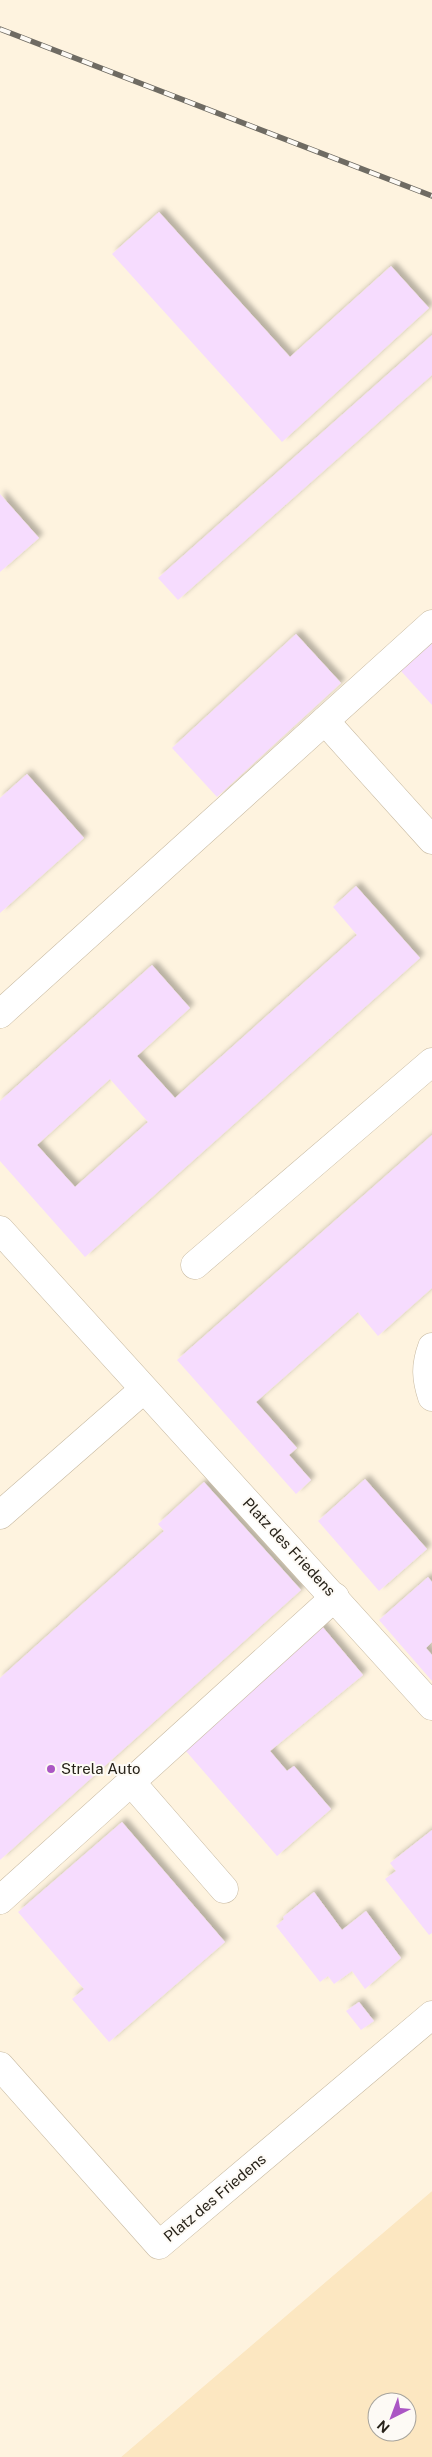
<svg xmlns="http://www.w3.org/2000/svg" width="432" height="2457" font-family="'Public Sans',sans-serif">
  <defs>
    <filter id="shadow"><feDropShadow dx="4.5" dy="-4.5" stdDeviation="2.5" flood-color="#0004"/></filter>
  </defs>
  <rect width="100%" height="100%" fill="#fdfaf5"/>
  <!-- built -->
  <polygon fill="#fef3df" points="0,0 432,0 432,2191 121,2457 0,2457"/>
  <!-- green -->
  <path fill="#fce7c1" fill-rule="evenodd" d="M 432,2191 L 432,2457 L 121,2457 ZM 377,2402 L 407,2402 L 407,2432 L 377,2432 Z"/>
  <!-- building -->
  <g fill="#f6dcfe" fill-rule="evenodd" filter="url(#shadow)">
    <polygon points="159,212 290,357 391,266 429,308 282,442 112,254"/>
    <polygon points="432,335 432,375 178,600 158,578"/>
    <polygon points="0,494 39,538 0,572"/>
    <polygon points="296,634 341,683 217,797 172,748"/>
    <polygon points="432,643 432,705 401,671"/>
    <polygon points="27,774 84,838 0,913 0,798"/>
    <path d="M 356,886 L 420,958 L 85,1257 L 0,1161 L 0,1101 L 152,965 L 190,1008 L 137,1056 L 175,1098 L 357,935 L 333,907 ZM 110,1079 L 148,1122 L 75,1187 L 37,1145 Z"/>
    <polygon points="432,1135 432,1288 378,1336 358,1312 256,1402 297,1448 289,1455 311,1480 296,1494 177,1360"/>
    <polygon points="365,1479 427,1549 379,1591 318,1521"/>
    <polygon points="204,1482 301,1590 0,1860 0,1678 164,1531 158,1524"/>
    <polygon points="428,1577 432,1582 432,1642 426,1648 432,1655 432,1681 379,1620"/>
    <polygon points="321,1625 363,1675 270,1751 287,1771 294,1766 331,1809 277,1856 185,1750 275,1671 272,1668"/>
    <polygon points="122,1822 225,1942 109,2042 72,1999 84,1989 18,1912"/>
    <polygon points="432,1830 432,1933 429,1935 385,1879 396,1871 390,1863"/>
    <polygon points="314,1892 342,1930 366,1911 401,1958 365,1989 352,1971 334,1984 328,1976 320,1982 276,1926 284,1919 283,1917"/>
    <polygon points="359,2002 374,2021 361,2030 346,2011"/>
  </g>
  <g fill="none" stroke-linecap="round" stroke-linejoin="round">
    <!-- minor casing -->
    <g stroke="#c7b9a1" stroke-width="29">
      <g id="minor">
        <polyline points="325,721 432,840"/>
        <polyline points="0,1014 432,624"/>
        <polyline points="0,1230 432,1706"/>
        <polyline points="195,1265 432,1062"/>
        <path d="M 432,1347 C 425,1366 426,1379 432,1397"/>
        <polyline points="0,1515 143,1390"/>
        <polyline points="224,1889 131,1782 335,1597"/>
        <polyline points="0,1900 131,1782"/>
        <polyline points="0,2066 159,2245 432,2015"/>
      </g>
    </g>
    <!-- minor -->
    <use href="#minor" stroke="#fff" stroke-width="28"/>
    <!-- rail casing -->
    <g stroke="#6f6b63" stroke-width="5.5">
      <polyline id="rail" points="0,29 432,196"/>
    </g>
    <!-- rail -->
    <use href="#rail" stroke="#fdfaf5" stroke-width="4" stroke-dasharray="11" stroke-linecap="butt"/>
  </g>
  <!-- markers -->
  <circle fill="#ab56c4" stroke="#fdfaf5" stroke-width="2" cx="51" cy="1769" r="5"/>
  <g text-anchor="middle" stroke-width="4" stroke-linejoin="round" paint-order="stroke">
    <!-- street labels -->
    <g font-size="15" fill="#272219" stroke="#fdfaf5">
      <text transform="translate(289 1547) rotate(47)" y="5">Platz des Friedens</text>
      <text transform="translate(215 2198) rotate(-40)" y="5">Platz des Friedens</text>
    </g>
    <!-- poi labels -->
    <g font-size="15" fill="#272219" stroke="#fdfaf5" text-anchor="start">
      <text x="61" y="1774">Strela Auto</text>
    </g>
  </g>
  <!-- north arrow -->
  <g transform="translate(392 2417) rotate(222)"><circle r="24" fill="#fdfaf5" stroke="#a7a49d"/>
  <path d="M0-4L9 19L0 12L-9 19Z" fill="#ab56c4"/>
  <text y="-8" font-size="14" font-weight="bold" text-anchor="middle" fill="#272219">N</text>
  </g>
</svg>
